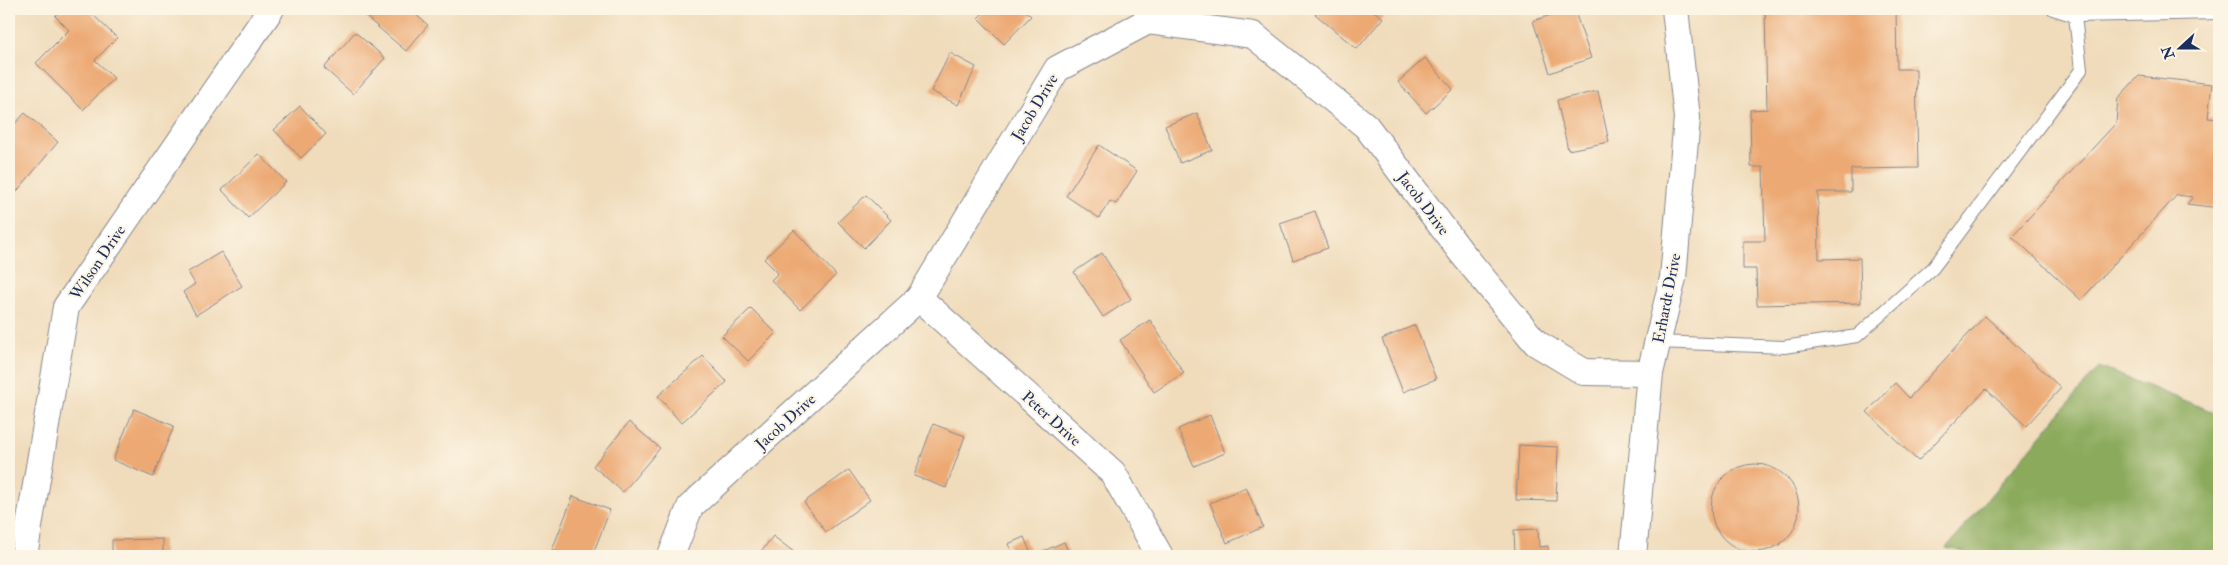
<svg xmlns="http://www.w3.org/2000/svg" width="2228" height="565" font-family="'IM FELL Double Pica',serif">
  <rect width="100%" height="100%" fill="#fcf5e5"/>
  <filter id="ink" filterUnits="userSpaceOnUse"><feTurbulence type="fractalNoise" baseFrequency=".02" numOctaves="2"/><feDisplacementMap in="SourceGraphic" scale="10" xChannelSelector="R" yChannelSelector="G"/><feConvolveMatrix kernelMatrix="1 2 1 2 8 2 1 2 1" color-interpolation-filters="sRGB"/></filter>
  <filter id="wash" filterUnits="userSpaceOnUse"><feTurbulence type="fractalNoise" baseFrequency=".0096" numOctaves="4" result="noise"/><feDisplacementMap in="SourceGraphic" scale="20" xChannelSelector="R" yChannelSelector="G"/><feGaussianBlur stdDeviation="1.12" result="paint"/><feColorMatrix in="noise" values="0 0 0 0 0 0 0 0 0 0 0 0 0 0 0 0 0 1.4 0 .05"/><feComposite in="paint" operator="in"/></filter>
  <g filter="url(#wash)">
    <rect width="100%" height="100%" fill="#f0dcbb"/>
    <!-- forest -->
    <polygon fill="#8baa5c" stroke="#536c5d" points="2099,367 2219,414 2219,556 1981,556 1946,548"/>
    <g id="blocks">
      <!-- building -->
      <g fill="#eca973">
        <polygon points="63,9 87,9 117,38 95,60 114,78 83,110 36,63 69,30 55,16"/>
        <polygon points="372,9 409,9 428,25 406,51 366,17"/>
        <polygon points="987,9 1023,9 1031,16 1004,44 978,18"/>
        <polygon points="1319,9 1371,9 1383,18 1357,49 1315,14"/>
        <polygon points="1568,9 1574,9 1591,58 1550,73 1533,21"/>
        <polygon points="1765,9 1896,9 1897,69 1916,69 1918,168 1851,169 1851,192 1818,192 1819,259 1860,258 1861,303 1757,305 1756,269 1743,269 1743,241 1765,241 1763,167 1751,167 1750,110 1767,109"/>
        <polygon points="355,32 385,58 353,94 324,68"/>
        <polygon points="950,53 976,67 958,105 931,91"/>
        <polygon points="1425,58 1453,89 1426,113 1398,82"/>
        <polygon points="2139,76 2212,84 2208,118 2219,119 2219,208 2187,204 2193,197 2177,195 2081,300 2012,236 2116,123 2118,98"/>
        <polygon points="1598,91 1609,142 1568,150 1557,100"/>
        <polygon points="300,106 326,134 301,158 274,130"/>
        <polygon points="25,113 58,142 14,195 9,190 9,126 11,128"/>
        <polygon points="1197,113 1212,150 1180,163 1165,126"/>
        <polygon points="1099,145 1137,171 1116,204 1110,201 1099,218 1066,196"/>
        <polygon points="259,154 286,182 248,218 222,190"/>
        <polygon points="866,195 891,220 864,248 838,222"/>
        <polygon points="1315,211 1328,248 1293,260 1280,223"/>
        <polygon points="794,230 836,275 800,310 771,280 778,273 764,259"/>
        <polygon points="221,252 242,286 196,315 183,292 195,284 188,272"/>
        <polygon points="1102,253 1131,299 1103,317 1074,272"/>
        <polygon points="751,308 776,333 748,361 722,336"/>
        <polygon points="1985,316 2061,388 2026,426 1986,389 1918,461 1867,412 1895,383 1909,398"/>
        <polygon points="1150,320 1184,373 1154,392 1120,340"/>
        <polygon points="1415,325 1436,379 1403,392 1382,339"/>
        <polygon points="703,356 727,382 681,423 658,396"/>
        <polygon points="134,409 174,426 153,477 113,460"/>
        <polygon points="1210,415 1225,453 1194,466 1178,429"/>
        <polygon points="629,422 660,448 623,492 593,466"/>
        <polygon points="933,424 965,436 946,488 914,476"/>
        <polygon points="1519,445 1558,447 1556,501 1516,500"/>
        <circle cx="1755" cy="508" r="44"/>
        <polygon points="849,470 870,500 826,532 804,502"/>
        <polygon points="1246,487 1263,527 1227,543 1210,503"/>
        <polygon points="573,496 610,510 592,556 570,556 552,550"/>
        <polygon points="1538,529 1539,547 1548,546 1549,556 1515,556 1514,530"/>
        <polygon points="773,536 799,556 758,556"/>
        <polygon points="1024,537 1032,556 1064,542 1070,556 1014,556 1008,544"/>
        <polygon points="163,539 163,556 112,556 112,540"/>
      </g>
    </g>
  </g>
  <g filter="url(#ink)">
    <use href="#blocks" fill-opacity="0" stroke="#86868c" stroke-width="1"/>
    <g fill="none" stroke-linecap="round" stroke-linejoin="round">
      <!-- lane casing -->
      <g stroke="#86868c" stroke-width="14">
        <g id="lane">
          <polyline points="2075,16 2219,13"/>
          <polyline points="1657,342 1784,347 1857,336 1933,268 2081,70 2075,16 2053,9"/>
        </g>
      </g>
      <!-- street casing -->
      <g stroke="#86868c" stroke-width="28">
        <g id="street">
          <polyline points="919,298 1113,473 1160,556"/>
          <polyline points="24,556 66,307 271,9"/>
          <polyline points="671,556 690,507 919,298 1057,69 1148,21 1253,35 1366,126 1461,252 1536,343 1584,372 1650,373"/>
          <polyline points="1633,556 1650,373 1673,278 1687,118 1675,9"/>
        </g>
      </g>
      <!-- lane -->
      <use href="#lane" stroke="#fff" stroke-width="12"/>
      <!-- street -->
      <use href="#street" stroke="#fff" stroke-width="26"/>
    </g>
  </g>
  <g text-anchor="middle" stroke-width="4" stroke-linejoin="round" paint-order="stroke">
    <!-- street labels -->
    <g font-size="16" fill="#1b2f5e" stroke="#fcf5e5">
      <text transform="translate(1034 107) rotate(-59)" y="6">Jacob Drive</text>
      <text transform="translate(1424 203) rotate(53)" y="6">Jacob Drive</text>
      <text transform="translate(97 262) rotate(-56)" y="6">Wilson Drive</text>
      <text transform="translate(1666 298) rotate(-79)" y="6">Erhardt Drive</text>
      <text transform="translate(1052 418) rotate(42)" y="6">Peter Drive</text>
      <text transform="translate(785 421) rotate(-42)" y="6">Jacob Drive</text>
    </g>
  </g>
  <!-- margin -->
  <rect width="2228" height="565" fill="none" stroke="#fcf5e5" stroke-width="30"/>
  <!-- north arrow -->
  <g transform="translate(2180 48) rotate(249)" stroke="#fcf5e5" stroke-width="4" paint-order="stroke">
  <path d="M0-4L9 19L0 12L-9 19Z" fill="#1b2f5e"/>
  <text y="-8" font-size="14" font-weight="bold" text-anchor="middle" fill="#1b2f5e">N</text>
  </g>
</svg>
